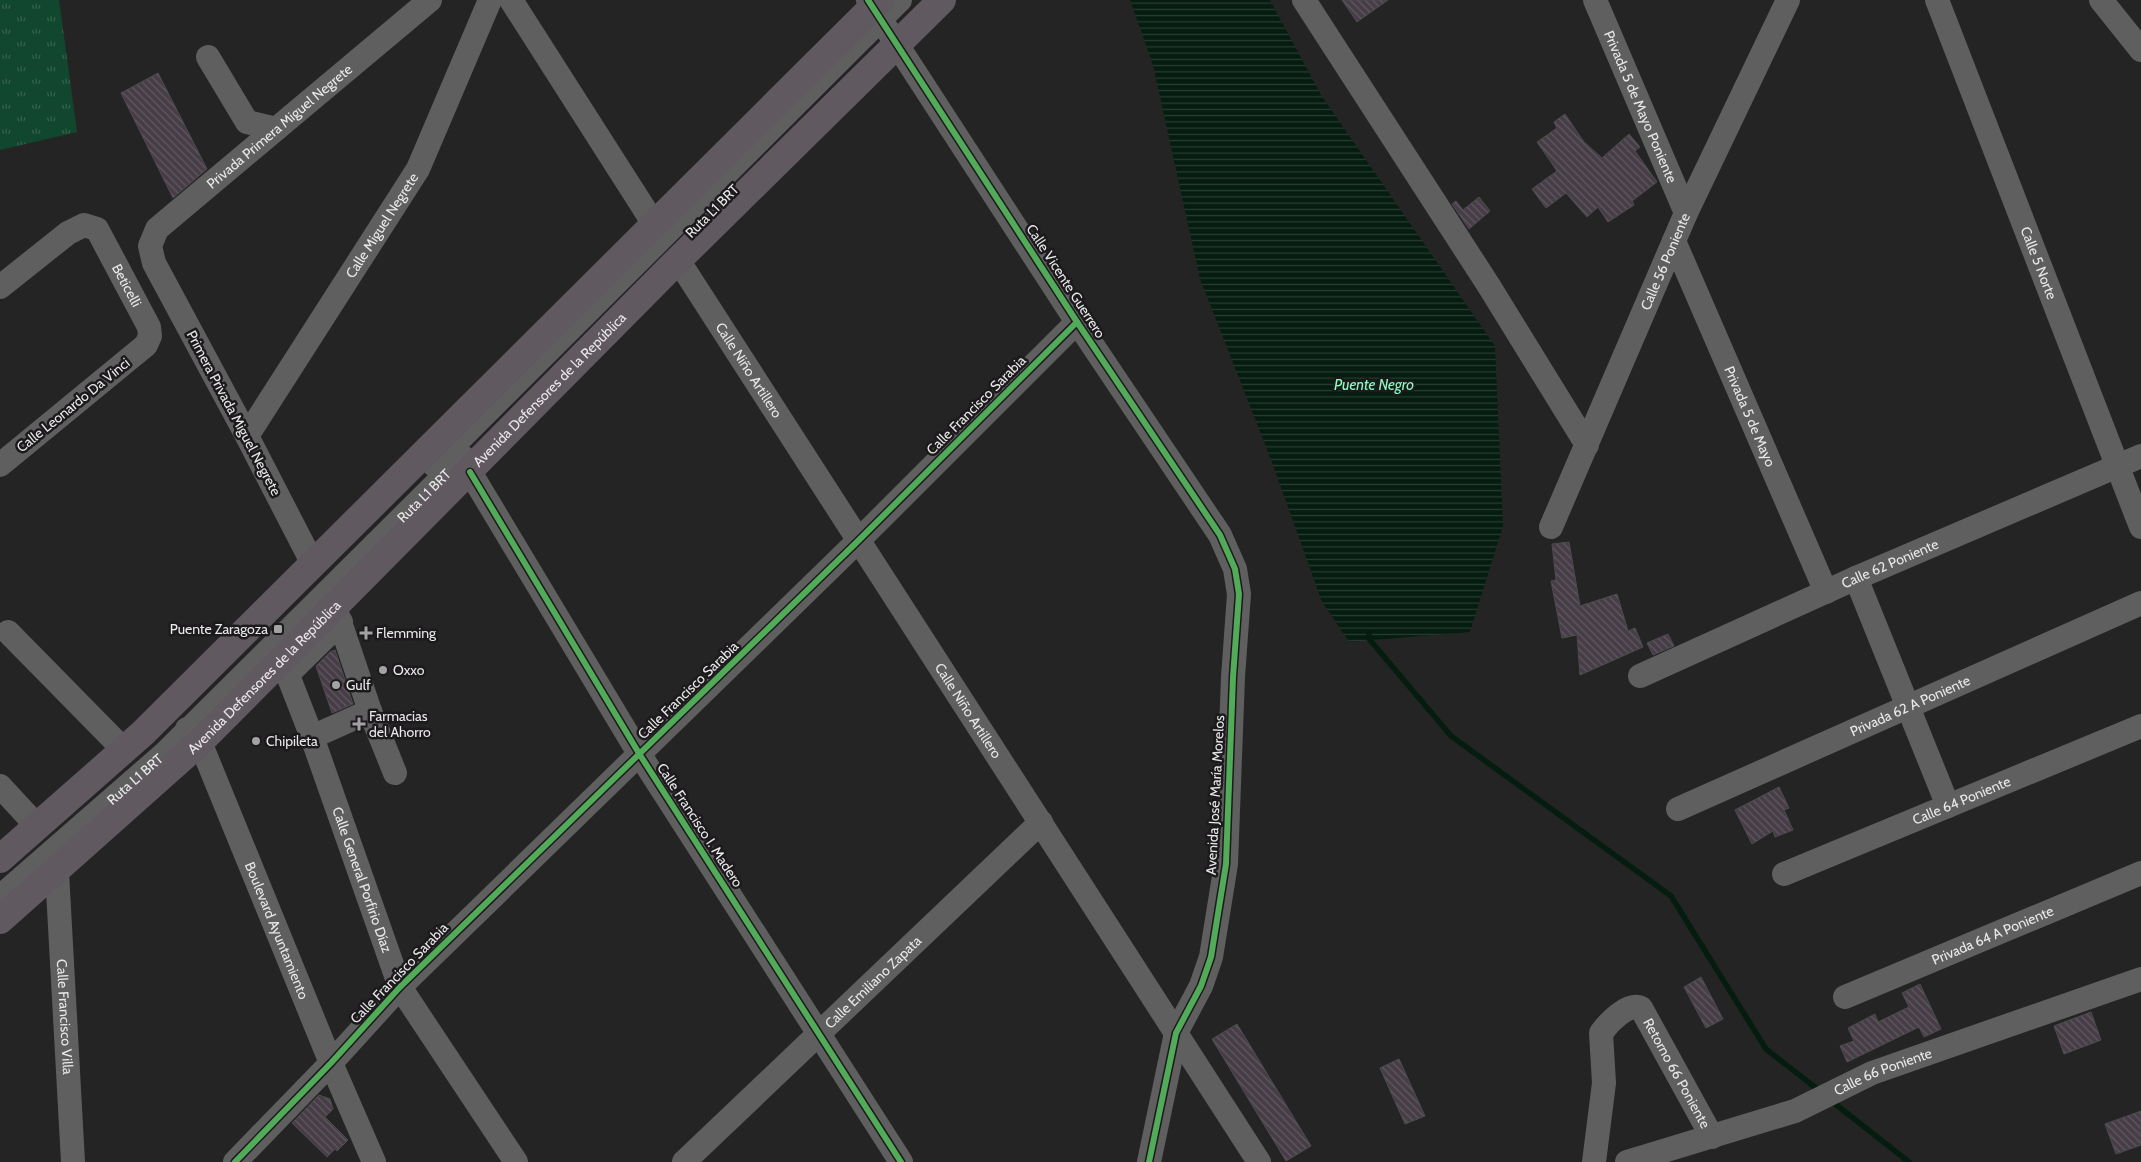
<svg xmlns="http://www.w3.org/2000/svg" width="2141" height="1162" font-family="Cabin,sans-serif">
  <defs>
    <pattern id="park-tufts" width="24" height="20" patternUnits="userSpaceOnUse" patternTransform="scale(1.25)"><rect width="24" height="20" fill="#12472f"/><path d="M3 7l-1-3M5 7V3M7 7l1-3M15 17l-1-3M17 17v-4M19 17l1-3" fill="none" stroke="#34624d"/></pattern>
    <pattern id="water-rules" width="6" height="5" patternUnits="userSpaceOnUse" patternTransform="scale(1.25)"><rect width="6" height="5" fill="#051c10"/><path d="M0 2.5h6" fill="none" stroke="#293d33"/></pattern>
    <pattern id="building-back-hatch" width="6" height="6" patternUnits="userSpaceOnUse" patternTransform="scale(1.25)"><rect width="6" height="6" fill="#463d47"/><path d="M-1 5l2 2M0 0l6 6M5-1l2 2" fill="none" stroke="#615962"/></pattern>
  </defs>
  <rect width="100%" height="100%" fill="#252425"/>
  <!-- park -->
  <polygon fill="url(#park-tufts)" points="0,0 59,0 77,132 0,150"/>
  <!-- water -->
  <polygon fill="url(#water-rules)" points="1130,0 1270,0 1321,95 1495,346 1503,526 1470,632 1349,642 1322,602 1270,457 1200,279 1153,65"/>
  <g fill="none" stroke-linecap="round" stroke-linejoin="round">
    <!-- stream -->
    <g stroke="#051c10" stroke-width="5.5">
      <polyline points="1369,634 1370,640 1451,736 1671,896 1766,1049 1821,1092"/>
      <polyline points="1830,1100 1909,1162"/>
    </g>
  </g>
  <!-- building -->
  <g fill="url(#building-back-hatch)" stroke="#4d4c4d">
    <polygon points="1342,0 1388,0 1357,22"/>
    <polygon points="158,73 207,169 173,198 121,93"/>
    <polygon points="1565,114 1584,142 1602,158 1629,134 1640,147 1635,151 1657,182 1632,201 1634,205 1608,222 1598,207 1587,217 1566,193 1546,208 1532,189 1557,171 1537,142 1557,128 1554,122"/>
    <polygon points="1479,197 1490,211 1469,229 1452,204 1456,201 1463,210"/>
    <polygon points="1569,542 1580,606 1617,594 1628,631 1635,628 1643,647 1580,675 1577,635 1562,638 1551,581 1556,580 1552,544"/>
    <polygon points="1668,634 1674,646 1653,655 1647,643"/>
    <polygon points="335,650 353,704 332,713 316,666 330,652"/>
    <polygon points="1779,787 1789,808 1784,810 1793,830 1775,837 1773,831 1752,844 1735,810"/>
    <polygon points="1701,977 1723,1019 1706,1028 1684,987"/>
    <polygon points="1920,984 1941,1029 1924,1037 1919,1027 1847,1062 1840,1046 1854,1041 1848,1028 1875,1014 1878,1022 1909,1007 1902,993"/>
    <polygon points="2091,1012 2101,1040 2064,1054 2054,1026"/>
    <polygon points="1237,1024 1311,1146 1286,1161 1212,1039"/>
    <polygon points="1399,1059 1425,1116 1405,1124 1380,1068"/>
    <polygon points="319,1095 330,1099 333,1109 325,1117 348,1140 337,1151 335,1149 327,1157 292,1123"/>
    <polygon points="2141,1111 2141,1145 2116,1154 2105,1124"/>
  </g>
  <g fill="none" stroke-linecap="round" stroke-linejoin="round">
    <!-- minor -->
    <g stroke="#605f60" stroke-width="24">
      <polyline points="511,0 654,224"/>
      <polyline points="868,0 1077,322 1220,535 1235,569 1239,594 1233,677 1226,864 1211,957 1201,986 1176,1033 1149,1162"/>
      <polyline points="1304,0 1489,286 1587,445"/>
      <path id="s1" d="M 1595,0 L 1686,213"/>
      <path id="s2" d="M 1937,0 L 2141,527"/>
      <polyline points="2101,0 2141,50"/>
      <polyline points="208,57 247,122 276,129"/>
      <path id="s3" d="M 1674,241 L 1826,592"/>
      <path id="s4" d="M 678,260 L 1259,1162"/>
      <path id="s5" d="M 0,287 L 68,233 L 84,225 L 97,229 L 149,327 L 150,336 L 146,345 L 0,465"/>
      <path id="s6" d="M 247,436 L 418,169 L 490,0"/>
      <polyline points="434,465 900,0"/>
      <polyline points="470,472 640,755 901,1162"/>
      <path id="s7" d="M 1551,527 L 1686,213 L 1788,0"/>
      <path id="s8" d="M 313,564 L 247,436 L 154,263 L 150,246 L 157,229 L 430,0"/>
      <polyline points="1856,578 1948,806"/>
      <polyline points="8,632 124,750"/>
      <path id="s9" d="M 282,660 L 312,737 L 400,987 L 516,1162"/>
      <polyline points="288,674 341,622"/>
      <path id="s10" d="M 1640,676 L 1856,578 L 2141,456"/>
      <polyline points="370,711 395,773"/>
      <path id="s11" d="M 187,729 L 200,742 L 331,1063 L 374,1162"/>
      <polyline points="312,737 370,711 335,607"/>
      <polyline points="0,786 37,826"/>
      <path id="s12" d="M 1678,809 L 2141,603"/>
      <path id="s13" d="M 57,872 L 73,1162"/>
      <path id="s14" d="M 1784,874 L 2141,726"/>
      <path id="s15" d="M 0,897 L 165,753 L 463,457"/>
      <path id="s16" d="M 1845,997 L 2141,873"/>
      <polyline points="235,1162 331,1063 400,987 859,540 1077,322"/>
      <path id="s17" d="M 684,1162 L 1041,822"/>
      <path id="s18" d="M 1594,1162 L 1604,1083 L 1601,1033 C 1608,1023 1628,1002 1641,1008 L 1712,1137"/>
      <path id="s19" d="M 1627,1162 L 1795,1111 L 1872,1073 L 2141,979"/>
    </g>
    <!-- major -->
    <g stroke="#605960" stroke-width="28">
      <polyline points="0,859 143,733 880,0"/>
      <path id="s20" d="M 0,920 L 200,742 L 678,260 L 942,0"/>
    </g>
    <!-- cycleway casing -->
    <g stroke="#1c1a1c" stroke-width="9">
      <g id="cycleway">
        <polyline points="868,0 1077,322 1220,535 1235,569 1239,594 1233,677 1226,864 1211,957 1201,986 1176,1033 1149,1162"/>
        <polyline points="470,472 640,755 901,1162"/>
        <polyline points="235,1162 331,1063 400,987 859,540 1077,322"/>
      </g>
    </g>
    <!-- cycleway -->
    <use href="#cycleway" stroke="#51ab58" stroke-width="6"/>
  </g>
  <!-- markers -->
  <g fill="#a4a3a4" stroke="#1c1a1c" stroke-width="2">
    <rect x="273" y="624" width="10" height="10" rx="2.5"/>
    <path d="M363.5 625.5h5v5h5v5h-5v5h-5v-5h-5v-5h5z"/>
    <circle cx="383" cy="670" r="5"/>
    <circle cx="336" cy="685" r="5"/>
    <path d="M356.5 716.5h5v5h5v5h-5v5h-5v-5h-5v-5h5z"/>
    <circle cx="256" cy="741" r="5"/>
  </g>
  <g text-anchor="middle" stroke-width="5" stroke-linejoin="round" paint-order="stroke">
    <!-- street labels -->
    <g font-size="14" fill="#e9e8e9" stroke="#1c1a1c">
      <text dy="5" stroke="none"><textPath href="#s1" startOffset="116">Privada 5 de Mayo Poniente</textPath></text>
      <text dy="5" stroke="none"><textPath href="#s8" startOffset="536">Privada Primera Miguel Negrete</textPath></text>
      <text transform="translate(712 211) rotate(-45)" y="5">Ruta L1 BRT</text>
      <text dy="5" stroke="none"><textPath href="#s6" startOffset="250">Calle Miguel Negrete</textPath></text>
      <text dy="5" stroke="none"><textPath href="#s7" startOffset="289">Calle 56 Poniente</textPath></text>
      <text dy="5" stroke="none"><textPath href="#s2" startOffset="282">Calle 5 Norte</textPath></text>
      <text transform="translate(1066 281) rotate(57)" y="5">Calle Vicente Guerrero</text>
      <text dy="5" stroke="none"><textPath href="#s5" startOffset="182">Beticelli</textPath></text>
      <text dy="5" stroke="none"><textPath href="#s4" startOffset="131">Calle Niño Artillero</textPath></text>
      <text dy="5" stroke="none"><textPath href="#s20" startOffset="764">Avenida Defensores de la República</textPath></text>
      <text transform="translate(73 405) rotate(-39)" y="5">Calle Leonardo Da Vinci</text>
      <text transform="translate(976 405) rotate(-45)" y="5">Calle Francisco Sarabia</text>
      <text transform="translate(234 413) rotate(62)" y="5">Primera Privada Miguel Negrete</text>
      <text dy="5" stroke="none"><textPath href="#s3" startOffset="191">Privada 5 de Mayo</textPath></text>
      <text dy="5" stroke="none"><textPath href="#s15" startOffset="584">Ruta L1 BRT</textPath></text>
      <text dy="5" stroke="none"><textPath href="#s10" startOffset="274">Calle 62 Poniente</textPath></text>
      <text dy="5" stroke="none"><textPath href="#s20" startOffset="359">Avenida Defensores de la República</textPath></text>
      <text transform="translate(688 690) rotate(-44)" y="5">Calle Francisco Sarabia</text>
      <text dy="5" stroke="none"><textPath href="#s12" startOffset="254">Privada 62 A Poniente</textPath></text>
      <text dy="5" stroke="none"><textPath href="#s4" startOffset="536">Calle Niño Artillero</textPath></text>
      <text dy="5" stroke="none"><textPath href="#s15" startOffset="179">Ruta L1 BRT</textPath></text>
      <text transform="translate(1215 795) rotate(-87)" y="5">Avenida José María Morelos</text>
      <text dy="5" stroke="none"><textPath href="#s14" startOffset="192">Calle 64 Poniente</textPath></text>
      <text transform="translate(700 825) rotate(57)" y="5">Calle Francisco I. Madero</text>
      <text dy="5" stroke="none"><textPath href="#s9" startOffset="234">Calle General Porfirio Díaz</textPath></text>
      <text dy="5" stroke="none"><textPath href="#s11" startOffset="222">Boulevard Ayuntamiento</textPath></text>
      <text dy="5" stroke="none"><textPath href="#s16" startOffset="160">Privada 64 A Poniente</textPath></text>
      <text transform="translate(399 973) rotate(-46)" y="5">Calle Francisco Sarabia</text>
      <text dy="5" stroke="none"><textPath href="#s17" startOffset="261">Calle Emiliano Zapata</textPath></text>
      <text dy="5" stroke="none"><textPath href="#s13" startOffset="145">Calle Francisco Villa</textPath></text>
      <text dy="5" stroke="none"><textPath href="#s19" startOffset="272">Calle 66 Poniente</textPath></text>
      <text dy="5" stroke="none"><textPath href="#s18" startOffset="254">Retorno 66 Poniente</textPath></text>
    </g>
    <!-- poi labels -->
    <g font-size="14" fill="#e9e8e9" stroke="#1c1a1c" text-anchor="start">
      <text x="268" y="634" text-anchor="end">Puente Zaragoza</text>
      <text x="376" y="638">Flemming</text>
      <text x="393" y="675">Oxxo</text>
      <text x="346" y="690">Gulf</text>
      <text x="369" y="721">Farmacias<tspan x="369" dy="16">del Ahorro</tspan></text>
      <text x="266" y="746">Chipileta</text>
    </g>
    <!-- water labels -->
    <g font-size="15" font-style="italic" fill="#8bfcbf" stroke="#1c1a1c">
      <text x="1374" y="390">Puente Negro</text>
    </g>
  </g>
</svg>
